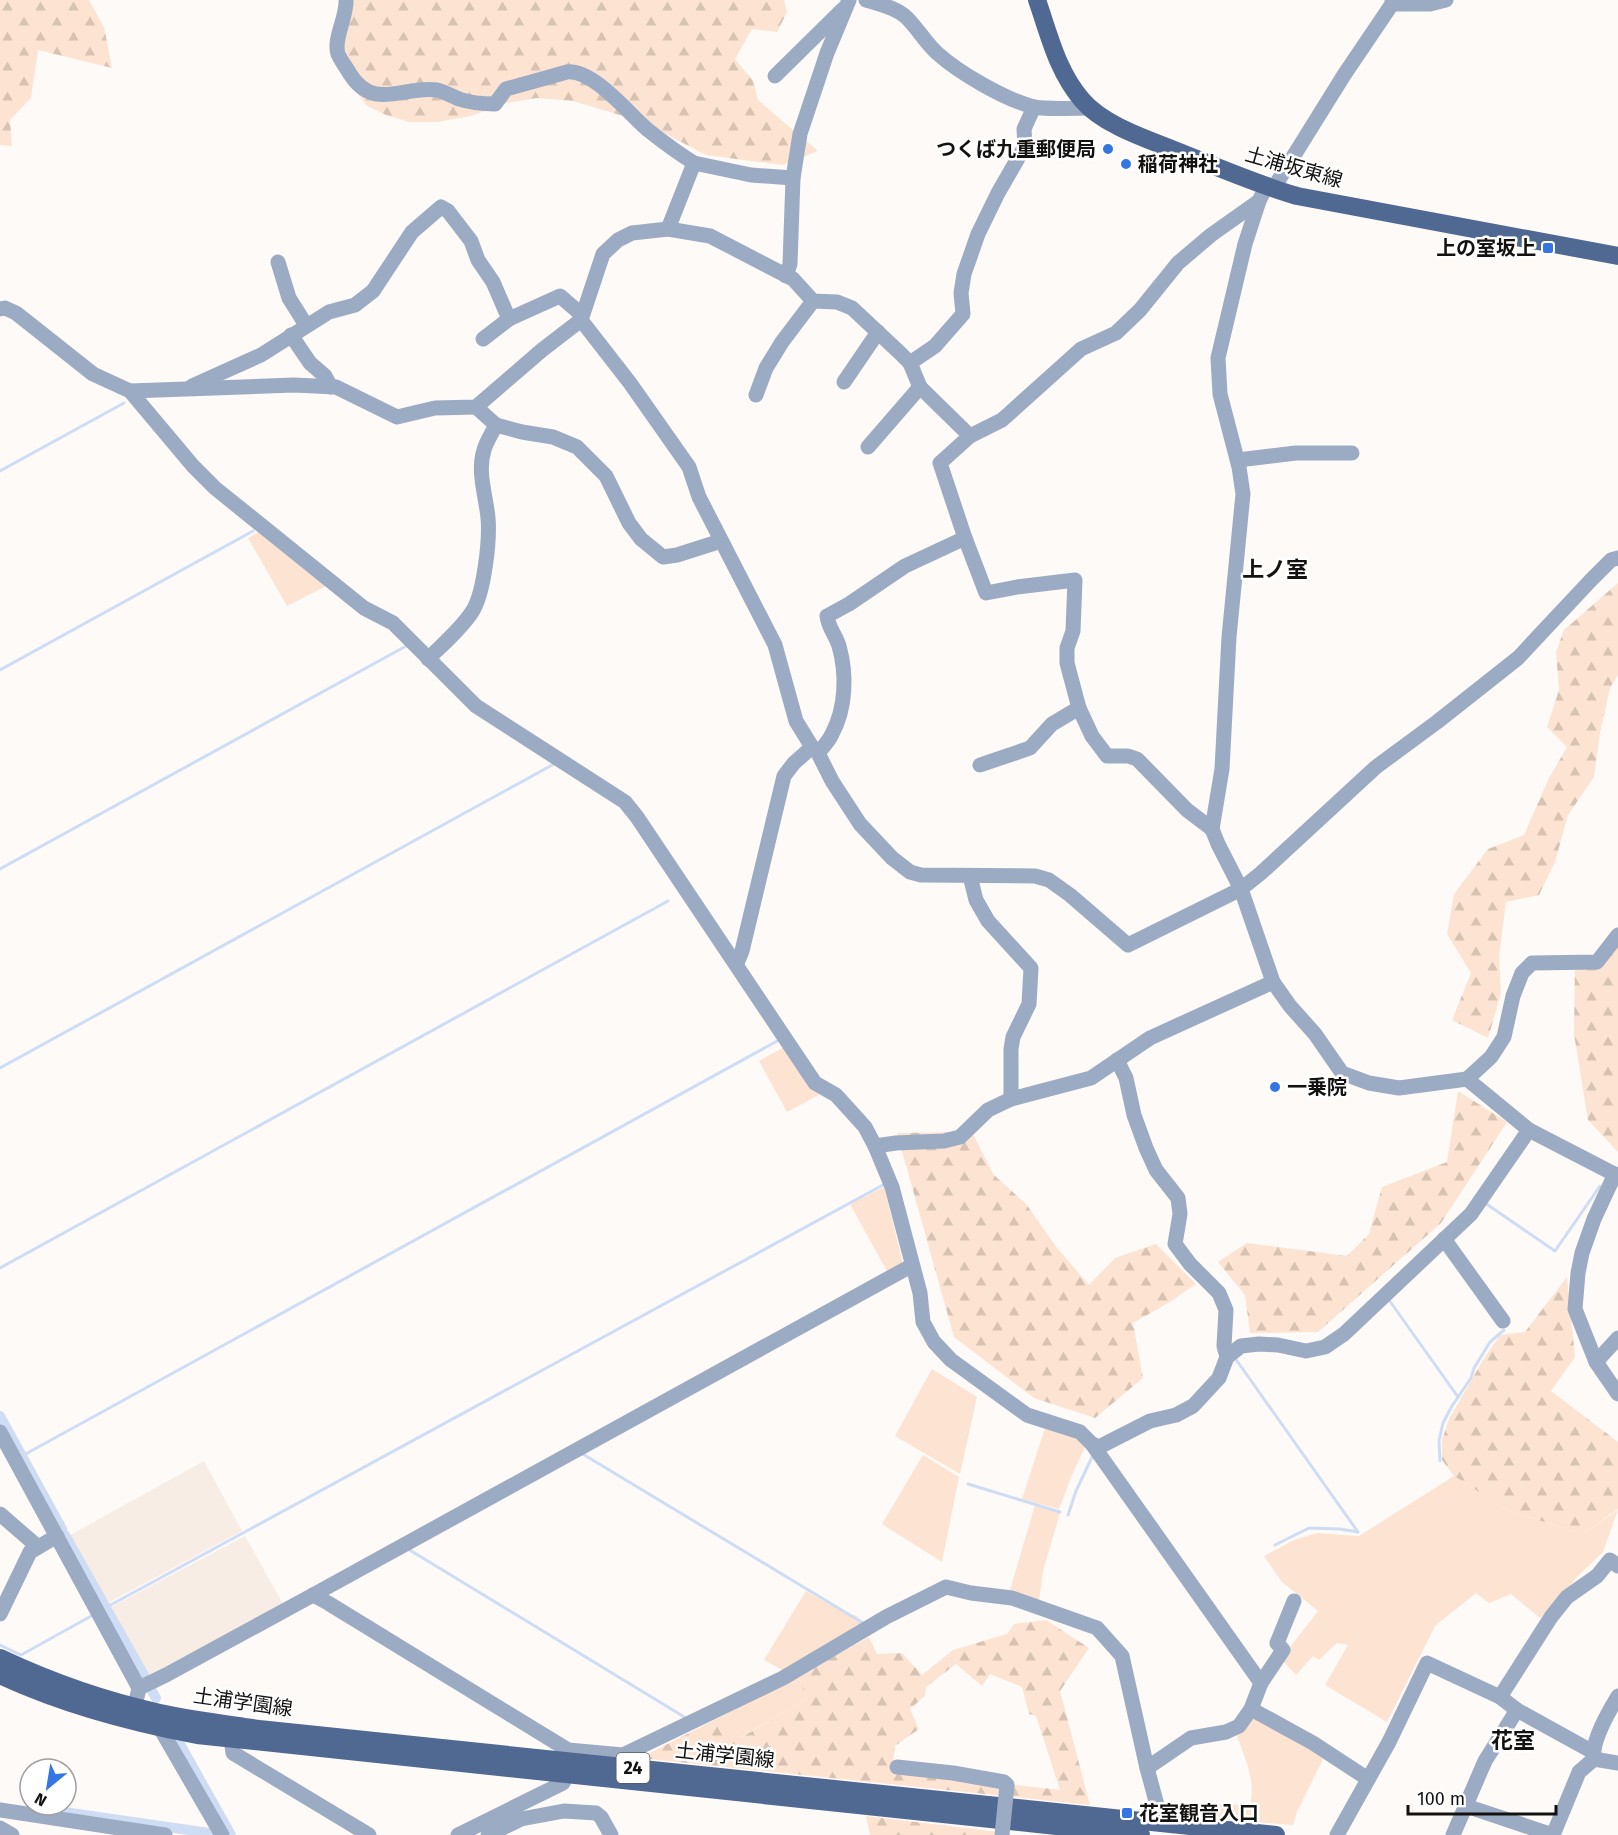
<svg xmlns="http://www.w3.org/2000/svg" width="1618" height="1835" font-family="'Fira Sans','Noto Sans JP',sans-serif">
  <defs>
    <pattern id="forest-firs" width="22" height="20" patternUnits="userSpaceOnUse" patternTransform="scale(1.5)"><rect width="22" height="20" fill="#fde4d2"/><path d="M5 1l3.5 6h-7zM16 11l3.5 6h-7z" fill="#d8c3b3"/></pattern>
  </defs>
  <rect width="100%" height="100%" fill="#fefaf7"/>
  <!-- built -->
  <g fill="#f8ede5">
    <polygon points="204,1461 242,1531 108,1603 70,1535"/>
    <polygon points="245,1536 283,1604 163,1669 148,1674 109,1608"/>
  </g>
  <!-- green -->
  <g fill="#fde4d2">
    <polygon points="260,531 326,586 287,606 248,538"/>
    <polygon points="786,1046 819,1095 787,1112 759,1061"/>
    <polygon points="884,1187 903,1264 888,1273 850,1204"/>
    <polygon points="932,1369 977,1397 960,1474 895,1436"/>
    <polygon points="1046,1425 1078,1437 1085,1447 1072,1475 1059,1509 1022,1499"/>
    <polygon points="923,1455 959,1477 942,1562 882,1524"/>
    <polygon points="1454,1476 1509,1511 1583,1534 1618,1510 1603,1552 1582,1572 1540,1618 1511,1594 1489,1603 1476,1593 1435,1626 1387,1722 1325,1685 1348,1645 1337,1643 1319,1660 1313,1656 1296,1675 1281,1659 1318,1611 1282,1582 1264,1556 1294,1540 1317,1533 1359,1536"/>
    <polygon points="1035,1505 1060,1513 1043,1571 1039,1601 1010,1590"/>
    <polygon points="806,1591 852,1617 855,1615 867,1625 782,1670 764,1660"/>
    <polygon points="798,1676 807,1699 741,1737 722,1716"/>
    <path d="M 1251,1715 L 1324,1757 L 1297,1812 L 1293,1825 L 1163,1815 L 1160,1802 L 1250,1805 C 1256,1781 1245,1758 1237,1736 Z"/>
  </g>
  <!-- forest -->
  <g fill="url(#forest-firs)" fill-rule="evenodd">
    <polygon points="0,0 89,0 104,27 112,68 38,50 31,98 10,120 12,146 0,145"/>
    <polygon points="341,0 784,0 787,12 777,32 752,29 735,59 753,81 758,100 818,151 782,165 706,155 643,122 573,101 537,98 506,103 471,116 437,122 409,122 386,115 367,106 350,84 342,58"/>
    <polygon points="1618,583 1618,675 1610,688 1600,733 1594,777 1568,815 1555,862 1539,895 1506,902 1499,957 1501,993 1488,1038 1452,1020 1471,973 1447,934 1454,894 1488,849 1524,835 1548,780 1567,747 1547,727 1559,690 1556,652 1564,630"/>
    <polygon points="1618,935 1618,1152 1588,1120 1574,1034 1575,966 1597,962"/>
    <polygon points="1458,1091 1507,1122 1441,1223 1318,1332 1250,1333 1245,1295 1218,1262 1247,1243 1347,1256 1369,1234 1382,1187 1447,1162"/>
    <polygon points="972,1132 993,1174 1026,1204 1058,1249 1089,1285 1115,1258 1156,1244 1196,1284 1170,1302 1133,1323 1143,1378 1095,1418 1034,1398 954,1337 897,1133"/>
    <polygon points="1567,1277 1575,1357 1551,1391 1618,1442 1618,1509 1583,1534 1509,1511 1454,1476 1442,1460 1442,1440 1449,1419 1483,1360 1500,1335 1525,1332"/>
    <path d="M 1046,1620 L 1089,1648 L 1060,1691 L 1090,1805 L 640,1758 L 722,1716 L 742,1737 L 807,1699 L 798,1676 L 869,1637 L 877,1654 L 902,1653 L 922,1675 L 953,1650 L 1007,1634 L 1014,1624 ZM 956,1664 L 982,1686 L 990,1674 L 1022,1687 L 1029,1714 L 1036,1716 L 1060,1790 L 892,1771 L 895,1746 L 919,1729 L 910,1709 L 925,1696 L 926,1687 Z"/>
    <polygon points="866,1816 999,1832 999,1835 870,1835"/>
  </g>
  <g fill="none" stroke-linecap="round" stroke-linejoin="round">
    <!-- stream -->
    <g stroke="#cfddf4" stroke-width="3">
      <polyline points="0,471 124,403"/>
      <polyline points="0,670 253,531"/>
      <polyline points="0,869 408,645"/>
      <polyline points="0,1068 554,764"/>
      <polyline points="1485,1203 1555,1251 1600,1186"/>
      <polyline points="0,1268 668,901"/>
      <polyline points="1389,1300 1458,1397"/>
      <polyline points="1235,1358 1358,1532 1340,1529 1309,1528 1275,1545"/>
      <polyline points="581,1453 863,1623"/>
      <polyline points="22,1456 779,1040"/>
      <polyline points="1440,1461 1439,1441 1443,1423 1452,1406 1471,1378 1474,1368 1490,1342 1504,1330"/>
      <polyline points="968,1484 1060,1512"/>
      <polyline points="1068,1515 1076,1491 1093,1455"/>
      <polyline points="408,1549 686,1718"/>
      <polyline points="105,1608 883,1185"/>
      <polyline points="0,1645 21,1655 93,1615"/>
    </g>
    <!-- canal -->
    <g stroke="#cfddf4" stroke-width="10">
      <polyline points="0,1416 62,1529"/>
      <polyline points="65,1535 145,1677"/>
      <polyline points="151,1689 156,1698"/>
      <polyline points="180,1744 231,1835"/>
      <polyline points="50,1810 216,1834"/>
    </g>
    <!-- minor -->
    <g stroke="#9cabc4" stroke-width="15">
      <path d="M 346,0 C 347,17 333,39 338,54 C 341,61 346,67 350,74 C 374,112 404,85 437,90 C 445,92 452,96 459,99 C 471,103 483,104 495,104 L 506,89 L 567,72 C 593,69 629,114 648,130 C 663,142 678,153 694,163 L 668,229"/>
      <path d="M 866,0 C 879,4 897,8 907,18 C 918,29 926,43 937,53 C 959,73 1006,100 1034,107 C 1051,110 1072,108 1089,108"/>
      <polyline points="1392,4 1430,4 1446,0"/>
      <polyline points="775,76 843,9"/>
      <polyline points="694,163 751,175 793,178"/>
      <polyline points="1266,187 1259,201 1245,244 1218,358 1220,394 1239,467 1243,494 1229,637 1222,769 1212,829 1218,844 1241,889 1273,982 1290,1006 1315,1034 1342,1073 1369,1083 1399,1088 1467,1079 1529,1130 1618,1176"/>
      <polyline points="1273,189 1344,75 1392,4 1392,0"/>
      <polyline points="278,262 289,298 306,325"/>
      <polyline points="786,276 790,264 793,178 800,134 827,53 849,0"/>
      <polyline points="0,309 5,308 16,313 93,374 130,391 193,466 215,488 364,608 393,623 476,706 625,802 637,817 815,1083 836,1095 865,1127 875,1146 892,1187 920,1293 923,1322 934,1342 951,1360 1027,1415 1080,1432 1092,1444 1261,1683"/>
      <polyline points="581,320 630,383 689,467 699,497 775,645 796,721 812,747 818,753 832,781 860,824 892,858 910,872 921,875 1035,876 1049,880 1070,895 1128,945 1241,889 1261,873 1376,767 1437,722 1518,658 1591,580 1611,560 1618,558"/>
      <polyline points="291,335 310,363 325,376 331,387"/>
      <polyline points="483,339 509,319"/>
      <polyline points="910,363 935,346 963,314 961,293 964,274 978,234 998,193 1025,146 1024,129 1034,107"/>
      <polyline points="844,382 878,332"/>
      <polyline points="192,386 261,355 329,312 355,305 373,291 412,232 441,207 448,211 471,241 478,260 493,282 509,319 560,296 582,315"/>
      <polyline points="130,391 294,385 336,387 397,417 435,408 476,407 542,350 581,320 603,254 618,240 632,233 668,229 710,236 793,279 813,301 837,302 852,308 900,353 910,363 920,387 970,436"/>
      <polyline points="756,395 766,368 782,342 813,301"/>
      <polyline points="496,425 522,432 553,437 577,447 606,476 629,523 641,539 663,557 677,555 721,541"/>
      <polyline points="868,447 920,387"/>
      <polyline points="1238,460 1296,453 1352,453"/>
      <path d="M 428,659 C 443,644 460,630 472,612 C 484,594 490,540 488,518 C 486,496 477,472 484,450 C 486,442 492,433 496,425 L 476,407"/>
      <path d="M 818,753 C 823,747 829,741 832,734 C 846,708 847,674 839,646 C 836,636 828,627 827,616 L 849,604 L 905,566 L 965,538"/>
      <polyline points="980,765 1030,748 1052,724 1079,708"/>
      <polyline points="1212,829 1187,810 1137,759 1128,756 1107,756 1092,736 1079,708 1067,663 1067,648 1073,631 1075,580 1017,587 986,593 965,538 940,463 970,436 1002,420 1081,349 1116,333 1140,310 1178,263 1211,235 1259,201"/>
      <polyline points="970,876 976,900 988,921 1031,968 1029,1004 1013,1037 1011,1049 1011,1099"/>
      <polyline points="737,963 742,951 784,776 794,763 812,747"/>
      <polyline points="1117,1060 1126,1078 1134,1115 1146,1148 1156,1170 1178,1198 1180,1214 1175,1244 1190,1264 1219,1293 1226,1310 1224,1346 1227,1357"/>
      <polyline points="1467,1079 1491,1057 1504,1037 1513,996 1522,973 1532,963 1597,962 1618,935"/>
      <polyline points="875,1146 896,1143 944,1141 960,1137 988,1110 1011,1099 1091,1078 1150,1038 1273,982"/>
      <polyline points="1615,1174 1594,1219 1582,1253 1578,1273 1575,1309 1596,1362 1618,1394"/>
      <polyline points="1444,1239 1503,1321"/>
      <polyline points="1596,1362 1618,1338"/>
      <polyline points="0,1432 139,1688 137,1697"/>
      <polyline points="1092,1444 1099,1447 1150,1421 1176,1415 1193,1406 1219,1378 1227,1357 1241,1346 1259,1344 1278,1345 1306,1351 1325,1347 1344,1334 1471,1214 1529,1130"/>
      <polyline points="0,1514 37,1546"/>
      <polyline points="313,1595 328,1603 568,1750 623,1755 783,1678 886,1617 946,1587 971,1593 1012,1598 1097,1628 1122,1656 1147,1768 1157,1805"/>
      <polyline points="0,1614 30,1552 57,1536"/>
      <polyline points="139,1688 166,1675 313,1595 911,1266"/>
      <polyline points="1500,1697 1551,1617 1567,1597 1597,1576 1610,1560 1618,1566"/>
      <polyline points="1251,1709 1313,1743 1368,1779"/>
      <polyline points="160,1728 222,1835"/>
      <polyline points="232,1729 231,1739 233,1753 369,1835"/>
      <path d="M 1594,1759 C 1591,1741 1609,1711 1618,1696"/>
      <polyline points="897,1767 953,1773 1004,1782 1007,1785"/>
      <polyline points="1147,1768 1191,1738 1226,1732 1239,1726 1251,1709 1261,1683 1283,1650 1277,1643 1294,1601"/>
      <polyline points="1466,1806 1553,1835 1579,1772 1594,1759 1618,1763"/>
      <polyline points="0,1810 165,1835"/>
      <polyline points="0,1828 12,1835"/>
      <polyline points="458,1835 563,1783 567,1775 568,1765"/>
      <polyline points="488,1835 521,1819 564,1811 596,1813 601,1817 611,1835"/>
      <polyline points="1337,1835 1389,1742 1427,1663 1500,1697 1517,1710 1593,1752"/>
      <polyline points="1453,1835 1485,1761 1517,1710"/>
    </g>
    <!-- major -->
    <g stroke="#4f6993" stroke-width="18">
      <path d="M 1037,0 C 1049,34 1057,71 1082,100 C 1103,125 1147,139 1177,151 C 1217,167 1256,184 1297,196 L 1618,256"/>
      <path d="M 0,1658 C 51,1682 105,1701 160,1713 C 193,1720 226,1724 259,1729 L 1276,1835"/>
      <path d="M 0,1675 C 62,1704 129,1722 197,1735 L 1141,1835"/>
    </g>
    <!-- minor-bridge -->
    <polyline stroke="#9cabc4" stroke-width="15" points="1002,1835 1007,1785"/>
  </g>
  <!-- markers -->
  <g fill="#3676e4" stroke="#fff" stroke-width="2">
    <circle cx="1108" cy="149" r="6"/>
    <circle cx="1126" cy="164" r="6"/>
    <rect x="1542" y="242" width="12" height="12" rx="3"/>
    <circle cx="1275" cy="1087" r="6"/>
    <rect x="1121" y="1807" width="12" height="12" rx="3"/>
  </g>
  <g text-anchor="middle" stroke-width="5" stroke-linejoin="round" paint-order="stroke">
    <!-- shield labels -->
    <rect fill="#fff" stroke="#5a5958" stroke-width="1.5" x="616.5" y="1753" width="33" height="30" rx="4.5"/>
    <g font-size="18" font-weight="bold" fill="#131211">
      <text x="633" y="1774">24</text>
    </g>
    <!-- poi labels -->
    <g font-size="20" font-weight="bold" fill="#131211" stroke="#fff" text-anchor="start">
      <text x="1096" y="156" text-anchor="end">つくば九重郵便局</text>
      <text x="1138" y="171">稲荷神社</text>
      <text x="1536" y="255" text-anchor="end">上の室坂上</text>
      <text x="1287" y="1094">一乗院</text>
      <text x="1139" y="1820">花室観音入口</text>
    </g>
    <!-- street labels -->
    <g font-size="20" fill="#131211" stroke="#fff">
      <text transform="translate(1294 167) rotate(16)" y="7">土浦坂東線</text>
      <text transform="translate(243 1702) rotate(8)" y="7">土浦学園線</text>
      <text transform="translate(725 1755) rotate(6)" y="7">土浦学園線</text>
    </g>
    <!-- quarter labels -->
    <g font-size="22" font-weight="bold" fill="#131211" stroke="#fff">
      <text x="1275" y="577">上ノ室</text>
      <text x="1513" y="1748">花室</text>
    </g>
  </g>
  <!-- north arrow -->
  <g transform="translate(48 1787) rotate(210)"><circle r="28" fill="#ffffff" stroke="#a1a0a0" stroke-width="1.5"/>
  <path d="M0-4.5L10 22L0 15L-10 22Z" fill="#3676e4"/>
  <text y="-9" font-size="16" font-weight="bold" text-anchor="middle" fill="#131211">N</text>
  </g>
  <!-- scale -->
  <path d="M1408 1805v9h148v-9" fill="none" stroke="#131211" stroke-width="3"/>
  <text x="1417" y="1805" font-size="18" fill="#131211" stroke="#ffffff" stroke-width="4.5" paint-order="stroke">100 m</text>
</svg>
